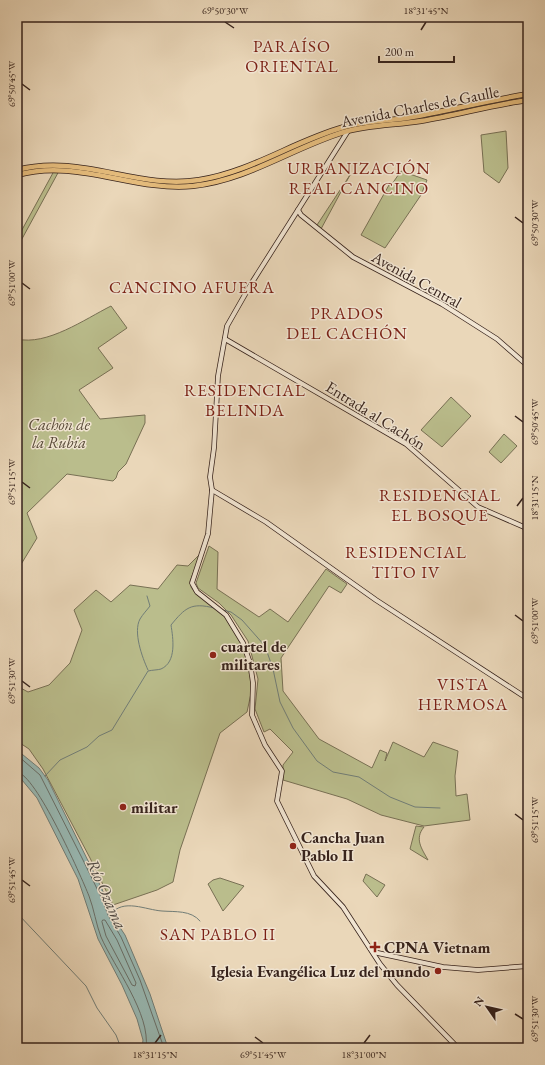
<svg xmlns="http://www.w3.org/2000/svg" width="545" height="1065" font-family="'EB Garamond',serif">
  <rect width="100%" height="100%" fill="#ead7b9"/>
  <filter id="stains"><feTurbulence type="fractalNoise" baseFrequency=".005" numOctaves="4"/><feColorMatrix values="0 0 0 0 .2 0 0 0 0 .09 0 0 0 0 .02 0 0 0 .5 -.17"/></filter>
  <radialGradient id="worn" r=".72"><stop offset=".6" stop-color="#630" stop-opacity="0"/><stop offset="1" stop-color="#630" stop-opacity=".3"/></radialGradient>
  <!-- green -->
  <g fill="#babd8c" stroke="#787054">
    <polygon points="506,131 508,168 499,183 484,172 481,135"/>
    <polygon points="54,171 59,171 17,248 17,239"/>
    <polygon points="401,171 427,180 421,195 385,248 361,235 389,185 392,184"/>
    <polygon points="350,175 321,229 317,225"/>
    <path d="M 111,306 L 127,328 L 98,348 L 113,368 L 79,390 L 100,419 L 145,415 L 145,423 L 126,464 L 118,472 L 116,478 L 113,481 L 67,474 L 27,513 L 37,538 L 17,571 L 17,339 C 47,346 85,319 111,306 Z"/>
    <polygon points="451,397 471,416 442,447 421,430"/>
    <polygon points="504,434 517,446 501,463 489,452"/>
    <polygon points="209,546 218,552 217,589 259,617 270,609 288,622 326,569 347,584 341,593 329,586 281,658 283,691 319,739 372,768 380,750 387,753 385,761 393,742 424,757 433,742 458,751 455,776 456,796 467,794 470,820 424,826 381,815 347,799 283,780 283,765 293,752 270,729 264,732 255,709 258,679 248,641 231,615 219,603 198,588 196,583"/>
    <polygon points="202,552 190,581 191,587 195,593 225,615 243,643 253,684 247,712 220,733 180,850 173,882 157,890 113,905 90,858 43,769 29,749 17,741 17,686 28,692 49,685 70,663 82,630 74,610 96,590 111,602 130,585 158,589 177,565 188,566"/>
    <path d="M 416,826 L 424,827 C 414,839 422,849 428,860 L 410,849 Z"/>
    <polygon points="366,874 385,885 377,897 363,881"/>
    <polygon points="220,878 244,886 223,911 208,884 213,880"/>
  </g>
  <!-- water -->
  <polygon fill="#98b9b4" stroke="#717d77" points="17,750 39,768 48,780 102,889 111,914 125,935 150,994 168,1048 142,1048 143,1040 137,1019 122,985 98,939 78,879 37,798 17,774"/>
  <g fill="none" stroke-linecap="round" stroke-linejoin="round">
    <!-- shore -->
    <g stroke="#686e68" stroke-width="1">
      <polyline points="17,755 40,775 82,858 102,899 108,915 121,937 140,980 164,1048"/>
      <path d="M 17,772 C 36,774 81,876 89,896 C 94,909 96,924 101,937 C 114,967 151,1014 146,1048"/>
      <polygon points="103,920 105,920 117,940 136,983 135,986 132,985 106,936 102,922"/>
    </g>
    <!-- stream -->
    <g stroke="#717d77" stroke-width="1">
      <path d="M 147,596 L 150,606 C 147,610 143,614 140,619 C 133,632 142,657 148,670"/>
      <polyline points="223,610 231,612 242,620 265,646 273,669 280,702 293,728 317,761 333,772 359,777 390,797 415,807 440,808"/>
      <path d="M 45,776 L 60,760 L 87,747 L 99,736 L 112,730 L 148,671 C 152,670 158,670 161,669 C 177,662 173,638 171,625 C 185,608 191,602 214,608"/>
      <polyline points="17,913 86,986 97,1008 116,1035 121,1048"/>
      <path d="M 111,914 C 123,898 146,910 162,911 C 175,912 191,910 200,921"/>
    </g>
    <!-- secondary casing -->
    <g stroke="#37231c" stroke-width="5.5">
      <g id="secondary">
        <polyline points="348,131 251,284 227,326 218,376 214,448 210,477 212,490 208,534 192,583 197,592 226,615 243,643 250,663 253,683 252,715 265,745 282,771 277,801 314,876 343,907 380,964 397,985 458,1048"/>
        <polyline points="298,210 301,215 353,257 442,304 497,339 528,366"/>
        <polyline points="225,339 406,444 478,507 524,527 528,531"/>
        <polyline points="212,490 266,522 376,600 528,699"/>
        <polyline points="373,952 443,967 478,970 528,966"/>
      </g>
    </g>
    <!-- primary casing -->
    <g stroke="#37231c" stroke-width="6">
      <g id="primary">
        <path d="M 17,170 C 80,153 137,190 199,180 C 251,172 294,141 344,127 C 368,120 394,121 418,116 C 455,109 491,100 528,94"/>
        <path d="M 17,175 C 77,158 134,192 193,186 C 248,180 292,148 344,132 C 368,125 396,125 421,121 C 457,115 492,105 528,100"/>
      </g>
    </g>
    <!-- secondary -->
    <use href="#secondary" stroke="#f1e5d2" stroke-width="4"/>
    <!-- primary -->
    <use href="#primary" stroke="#e5bc7c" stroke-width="4.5"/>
  </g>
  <!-- ticks -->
  <path fill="none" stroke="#37231c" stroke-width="1.5" d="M 225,22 L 234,28M 421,30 L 426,22M 22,84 L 30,90M 515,217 L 523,223M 22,283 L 30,289M 515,416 L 523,422M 22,482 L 30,488M 517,506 L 523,498M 515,615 L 523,621M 22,681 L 30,687M 515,814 L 523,820M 22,880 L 30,886M 515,1014 L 523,1019M 255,1037 L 263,1043M 155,1043 L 161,1035M 364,1043 L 370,1035"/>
  <!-- markers -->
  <g fill="#8f2418" stroke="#f1e5d2" stroke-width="1.5">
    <circle cx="213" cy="655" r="4"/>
    <circle cx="123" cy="807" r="4"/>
    <circle cx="293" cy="846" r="4"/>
    <path d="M373 941h4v4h4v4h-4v4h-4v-4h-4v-4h4z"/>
    <circle cx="438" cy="971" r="4"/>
  </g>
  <g text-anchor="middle" stroke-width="3" stroke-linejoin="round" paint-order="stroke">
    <!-- street labels -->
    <g font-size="16" fill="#37231c" stroke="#f1e5d2">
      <text transform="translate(420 106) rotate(-11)" y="6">Avenida Charles de Gaulle</text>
      <text transform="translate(417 279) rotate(29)" y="6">Avenida Central</text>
      <text transform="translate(376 415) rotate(32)" y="6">Entrada al Cachón</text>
    </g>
    <!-- park labels -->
    <g font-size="16" font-style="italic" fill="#584a38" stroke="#f1e5d2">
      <text x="59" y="430">Cachón de<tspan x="59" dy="18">la Rubia</tspan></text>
    </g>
    <!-- poi labels -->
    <g font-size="16" font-weight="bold" fill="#37231c" stroke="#f1e5d2" text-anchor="start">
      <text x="221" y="652">cuartel de<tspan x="221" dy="18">militares</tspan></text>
      <text x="131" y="813">militar</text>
      <text x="301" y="843">Cancha Juan<tspan x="301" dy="18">Pablo II</tspan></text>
      <text x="384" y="953">CPNA Vietnam</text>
      <text x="430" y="977" text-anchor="end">Iglesia Evangélica Luz del mundo</text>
    </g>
    <!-- neighbourhood labels -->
    <g font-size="17" letter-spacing="1" fill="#7a1f14" stroke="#f1e5d2">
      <text x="292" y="52">PARAÍSO<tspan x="292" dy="20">ORIENTAL</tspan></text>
      <text x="359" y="174">URBANIZACIÓN<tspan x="359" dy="20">REAL CANCINO</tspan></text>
      <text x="192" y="293">CANCINO AFUERA</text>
      <text x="347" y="319">PRADOS<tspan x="347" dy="20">DEL CACHÓN</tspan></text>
      <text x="245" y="396">RESIDENCIAL<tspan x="245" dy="20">BELINDA</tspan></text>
      <text x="440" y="501">RESIDENCIAL<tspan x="440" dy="20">EL BOSQUE</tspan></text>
      <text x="406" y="558">RESIDENCIAL<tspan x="406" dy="20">TITO IV</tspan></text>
      <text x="463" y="690">VISTA<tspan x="463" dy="20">HERMOSA</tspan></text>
      <text x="218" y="940">SAN PABLO II</text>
    </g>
    <!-- water labels -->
    <g font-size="17" font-style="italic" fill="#4f4842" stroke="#f1e5d2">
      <text transform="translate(107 894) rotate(66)" y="6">Río Ozama</text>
    </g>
  </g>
  <!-- margin -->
  <rect width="545" height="1065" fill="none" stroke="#ead7b9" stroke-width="44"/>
  <!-- north arrow -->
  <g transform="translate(487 1007) rotate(304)" stroke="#f1e5d2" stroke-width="3" paint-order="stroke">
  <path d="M0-3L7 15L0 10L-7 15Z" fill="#37231c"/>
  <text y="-6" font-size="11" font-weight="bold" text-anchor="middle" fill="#37231c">N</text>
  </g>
  <!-- scale -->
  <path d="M379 56v6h75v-6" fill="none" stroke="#37231c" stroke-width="2"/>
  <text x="385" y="56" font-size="12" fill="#37231c" stroke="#f1e5d2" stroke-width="3" paint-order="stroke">200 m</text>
  <rect x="22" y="22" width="501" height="1021" fill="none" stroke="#37231c" stroke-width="1.5"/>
  <g font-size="10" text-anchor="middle" fill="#37231c">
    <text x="225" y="14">69°50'30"W</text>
    <text x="426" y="14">18°31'45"N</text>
    <text transform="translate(11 84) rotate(-90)" y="4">69°50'45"W</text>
    <text transform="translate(534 223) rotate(-90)" y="4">69°50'30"W</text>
    <text transform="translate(11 283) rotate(-90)" y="4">69°51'00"W</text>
    <text transform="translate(534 422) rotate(-90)" y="4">69°50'45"W</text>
    <text transform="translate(11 482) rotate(-90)" y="4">69°51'15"W</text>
    <text transform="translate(534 498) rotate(-90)" y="4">18°31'15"N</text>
    <text transform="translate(534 621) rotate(-90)" y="4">69°51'00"W</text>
    <text transform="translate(11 681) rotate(-90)" y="4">69°51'30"W</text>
    <text transform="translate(534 820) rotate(-90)" y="4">69°51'15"W</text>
    <text transform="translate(11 880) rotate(-90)" y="4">69°51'45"W</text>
    <text transform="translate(534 1019) rotate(-90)" y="4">69°51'30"W</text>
    <text x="155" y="1058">18°31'15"N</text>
    <text x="263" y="1058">69°51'45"W</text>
    <text x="364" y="1058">18°31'00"N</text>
  </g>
  <rect width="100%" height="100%" filter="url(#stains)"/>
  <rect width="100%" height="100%" fill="url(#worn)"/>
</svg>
